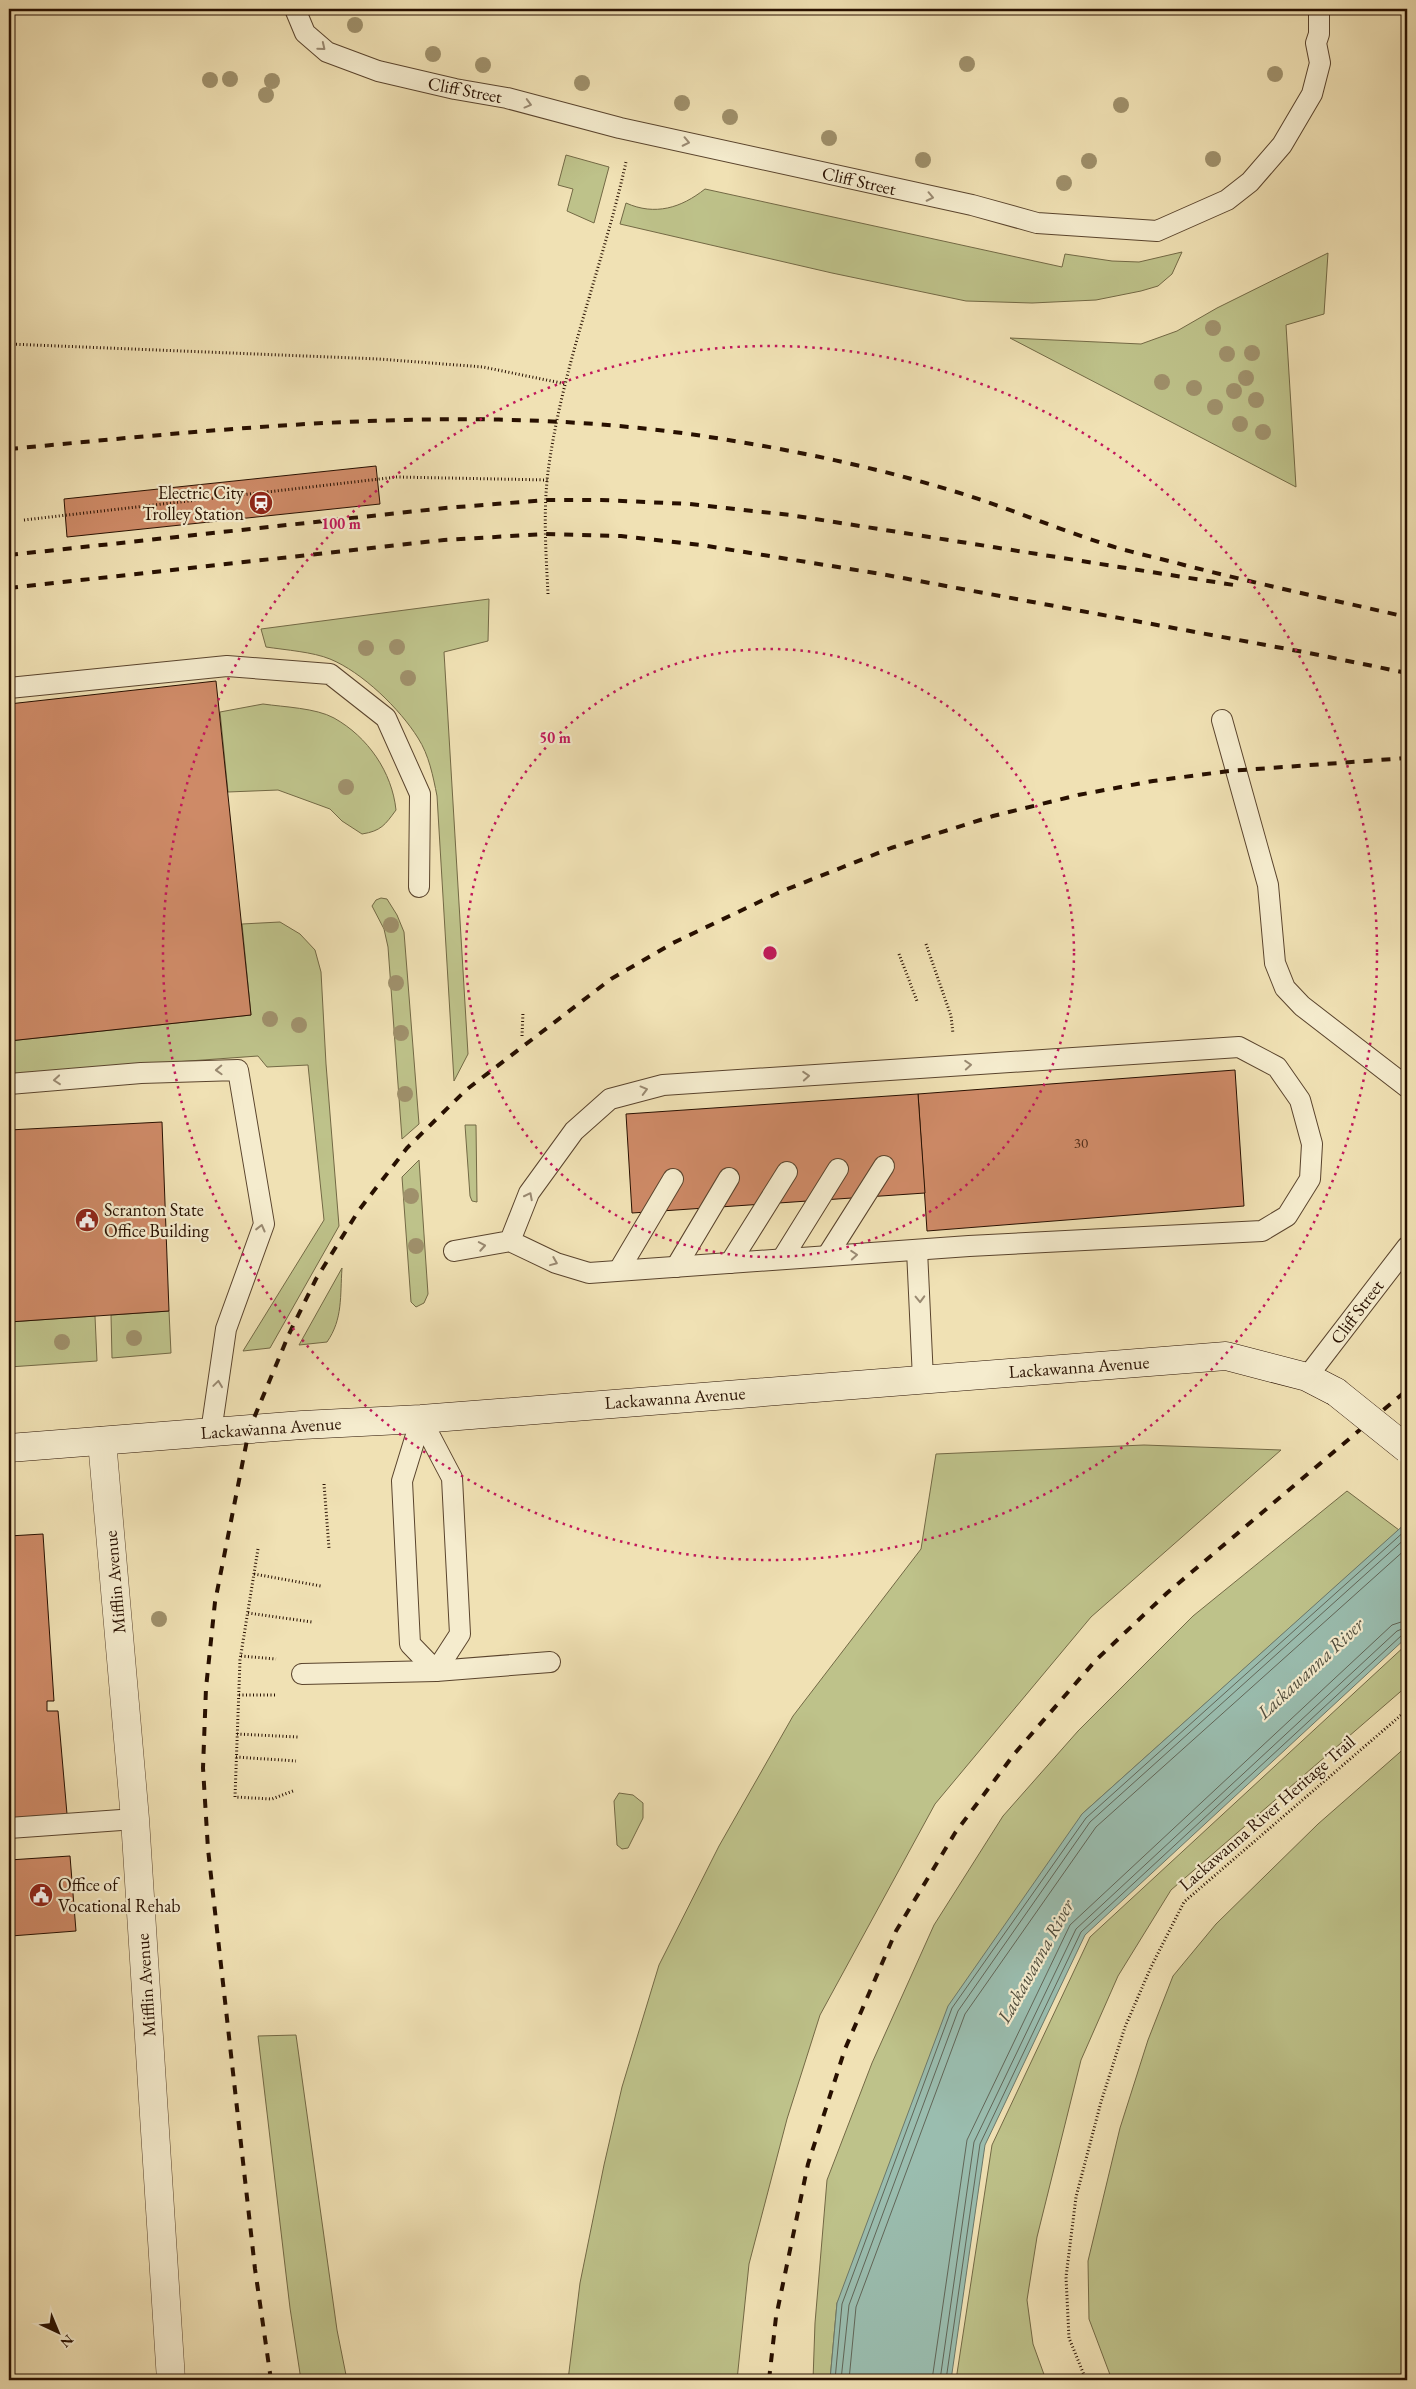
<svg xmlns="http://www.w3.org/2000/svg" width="1416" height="2389" font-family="'EB Garamond',serif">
  <rect width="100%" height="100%" fill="#f0e1b4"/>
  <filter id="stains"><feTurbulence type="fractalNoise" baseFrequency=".004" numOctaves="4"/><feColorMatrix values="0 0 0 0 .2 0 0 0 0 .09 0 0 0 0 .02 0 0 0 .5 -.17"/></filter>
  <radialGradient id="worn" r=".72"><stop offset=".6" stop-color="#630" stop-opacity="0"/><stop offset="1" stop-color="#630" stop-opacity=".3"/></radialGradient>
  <!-- green -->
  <g fill="#bec28a" stroke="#736945">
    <polygon points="566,155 609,167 594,223 567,211 573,189 558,185"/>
    <path d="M 705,189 L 1062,267 L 1065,254 L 1112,261 L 1139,262 L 1182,252 L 1172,274 L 1158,286 L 1141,291 L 1096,300 L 1032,303 L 966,301 L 832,273 L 620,224 L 626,203 C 655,216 681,208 705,189 Z"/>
    <polygon points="1328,253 1324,314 1286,325 1296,487 1010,338 1141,344 1177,331 1217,308"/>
    <path d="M 489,599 L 488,641 L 444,652 L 468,1054 L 454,1081 L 437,796 C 433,776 429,755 418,738 C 400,709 362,672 330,659 C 313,652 286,650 266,647 L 261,629 Z"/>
    <path d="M 263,704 C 284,707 316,708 334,718 C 368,737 392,772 396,810 C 385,825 381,831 362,834 L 342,821 L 330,809 L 278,790 L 228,792 L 220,712 Z"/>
    <polygon points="381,898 387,899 397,915 404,932 419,1124 402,1139 388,947 384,929 372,906 376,900"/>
    <polygon points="280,922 300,934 315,950 321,972 326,1064 339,1226 270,1348 243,1351 324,1220 308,1065 267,1067 258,1056 9,1074 9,1041 251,1015 242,924"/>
    <polygon points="465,1125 476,1125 477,1202 472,1201 470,1196"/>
    <polygon points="419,1160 428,1294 424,1303 416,1307 411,1302 402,1177"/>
    <path d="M 342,1268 C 340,1296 343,1319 327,1342 L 299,1345 Z"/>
    <polygon points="169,1311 171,1353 112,1358 111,1315"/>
    <polygon points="95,1316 97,1361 9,1367 9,1322"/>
    <polygon points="1144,1445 1281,1450 1091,1617 935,1804 820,2015 787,2119 749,2264 737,2380 568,2380 580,2283 604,2165 622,2087 659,1965 719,1846 793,1716 921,1549 936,1454"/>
    <polygon points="1347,1491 1399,1530 1082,1814 837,2303 830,2380 813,2380 815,2323 827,2180 872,2063 934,1925 1003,1816 1078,1731 1193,1616"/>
    <polygon points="1407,1644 1407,1686 1171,1890 1118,1976 1081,2060 1037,2237 1027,2300 1033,2344 1046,2380 956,2380 992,2145 1090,1937"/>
    <polygon points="1407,1746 1407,2380 1112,2380 1089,2319 1088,2261 1120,2128 1148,2040 1173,1976 1216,1924 1318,1824"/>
    <polygon points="619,1793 633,1795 643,1803 643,1818 628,1848 622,1849 617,1845 614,1801"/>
    <polygon points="296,2035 337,2330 347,2380 301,2380 290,2308 258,2036"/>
  </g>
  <!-- water -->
  <polygon fill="#9abdaf" stroke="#6c7869" points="1407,1522 1407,1637 1085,1935 985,2145 951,2380 830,2380 837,2303 948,2006 1082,1814"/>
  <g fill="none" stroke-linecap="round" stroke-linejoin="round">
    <!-- shore -->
    <g stroke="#616658" stroke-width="1">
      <polyline points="835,2380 842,2304 952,2008 1086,1818 1407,1529"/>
      <polyline points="841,2380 849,2305 958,2011 1090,1822 1407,1537"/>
      <polyline points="849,2380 856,2307 965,2014 1096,1827 1407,1548"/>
      <polyline points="932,2380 967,2140 1070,1925 1392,1625 1407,1620"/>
      <polyline points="940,2380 974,2142 1076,1929 1397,1631 1407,1627"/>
      <polyline points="946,2380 980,2144 1081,1932 1402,1635 1407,1634"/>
    </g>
  </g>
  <!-- building -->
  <g fill="#ce8a67" stroke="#281000">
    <polygon points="376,466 380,504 67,537 64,499"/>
    <polygon points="216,681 251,1015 9,1041 9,704"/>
    <polygon points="1235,1070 1244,1206 927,1231 918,1094"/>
    <polygon points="918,1094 925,1193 632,1213 626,1114"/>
    <polygon points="162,1122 169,1311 9,1322 9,1130"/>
    <polygon points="43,1534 54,1701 47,1701 47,1711 58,1711 67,1814 9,1818 9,1536"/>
    <polygon points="70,1856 76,1931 11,1936 9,1860"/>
  </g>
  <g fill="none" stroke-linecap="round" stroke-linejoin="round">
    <!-- service casing -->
    <g stroke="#5a442d" stroke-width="22">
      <g id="service">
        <polyline points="295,9 305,33 327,52 378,71 455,89 507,98 620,128 972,205 1037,223 1157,231 1227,200 1250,182 1282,145 1312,94 1320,63 1316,43 1319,34 1319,9"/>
        <polyline points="9,688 227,666 330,674 386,718 420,794 419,887"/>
        <polyline points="1222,720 1268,885 1275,963 1285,988 1302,1006 1407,1087"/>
        <polyline points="9,1084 141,1073 238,1070 264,1224 226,1329 211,1432"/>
        <polyline points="917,1250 923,1379"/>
        <polyline points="454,1251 510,1241 556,1263 589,1273 969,1246 1262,1231 1287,1216 1310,1179 1312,1144 1300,1100 1277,1067 1239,1047 663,1085 610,1099 574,1131 529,1193 510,1241"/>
        <polyline points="827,1256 884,1166"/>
        <polyline points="782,1259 838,1169"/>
        <polyline points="730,1263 787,1172"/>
        <polyline points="676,1267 729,1178"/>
        <polyline points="619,1270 673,1179"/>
        <polyline points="1307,1377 1407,1247"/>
        <polygon points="421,1419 452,1478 460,1634 436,1671 410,1644 402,1481"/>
        <polyline points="302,1674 436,1671 550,1662"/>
        <polyline points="9,1828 135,1819"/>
      </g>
    </g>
    <!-- minor casing -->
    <g stroke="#5a442d" stroke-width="29">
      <polyline id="minor" points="102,1441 135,1819 171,2380"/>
    </g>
    <!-- secondary casing -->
    <g stroke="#281000" stroke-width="29">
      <polyline id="secondary" points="9,1448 302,1425 421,1419 1226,1356 1307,1377 1336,1392"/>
    </g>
    <!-- path -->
    <g stroke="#281000" stroke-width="3" stroke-dasharray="1 2.5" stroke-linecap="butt">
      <polyline points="9,344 379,359 483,367 566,384"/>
      <polyline points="24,520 397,477 548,480"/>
      <path d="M 548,594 C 546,553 543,512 548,472 C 562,366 603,266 626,162"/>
      <polyline points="926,944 951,1016 953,1034"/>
      <polyline points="899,954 917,1001"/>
      <polyline points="522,1036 523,1012"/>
      <polyline points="324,1484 329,1548"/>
      <polyline points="258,1549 240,1660 235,1797 272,1799 293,1791"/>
      <polyline points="254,1574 321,1586"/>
      <polyline points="248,1613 312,1622"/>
      <polyline points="241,1656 276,1659"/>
      <polyline points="239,1695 277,1695"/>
      <polyline points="237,1734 298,1737"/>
      <polyline points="236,1757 296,1761"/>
      <polyline points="1086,2380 1069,2338 1066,2277 1076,2197 1101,2102 1125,2027 1151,1967 1184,1902 1407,1710"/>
    </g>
    <!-- service -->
    <use href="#service" stroke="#f5ecce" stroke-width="20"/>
    <!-- minor -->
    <use href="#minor" stroke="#f5ecce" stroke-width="28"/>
    <!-- secondary -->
    <use href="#secondary" stroke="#f5ecce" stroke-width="28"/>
    <!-- rail -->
    <g stroke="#281000" stroke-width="4" stroke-dasharray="9 9" stroke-linecap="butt">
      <path d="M 9,449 C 246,427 485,400 722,439 C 804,452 887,470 966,495 C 1014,510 1060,530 1108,545 C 1133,553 1159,558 1184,565 C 1258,584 1333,600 1407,617"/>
      <polyline points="9,555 445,508 547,500 601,500 690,504 790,515 1240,586"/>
      <polyline points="9,588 444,540 545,534 621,536 701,545 881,574 1309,653 1407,673"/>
      <polyline points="271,2380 255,2269 208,1849 203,1768 206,1688 215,1602 249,1430 289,1334 316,1279 359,1210 407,1148 466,1090 611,979 673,943 780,892 891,848 993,816 1078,795 1153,781 1229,771 1407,758"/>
      <polyline points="769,2380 776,2317 808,2164 845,2049 896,1931 955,1833 1015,1753 1096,1660 1167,1593 1407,1390"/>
    </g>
    <!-- secondary-bridge casing -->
    <g stroke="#281000" stroke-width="29" stroke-linecap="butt">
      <polyline id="secondary-bridge" points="1336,1392 1407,1449"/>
    </g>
    <!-- secondary-bridge -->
    <use href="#secondary-bridge" stroke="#f5ecce" stroke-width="28"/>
  </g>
  <!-- trees -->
  <g fill="#9f906b">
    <circle cx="355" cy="25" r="8"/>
    <circle cx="433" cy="54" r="8"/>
    <circle cx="967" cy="64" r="8"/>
    <circle cx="483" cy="65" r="8"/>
    <circle cx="1275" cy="74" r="8"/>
    <circle cx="230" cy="79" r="8"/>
    <circle cx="210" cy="80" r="8"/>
    <circle cx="272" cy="81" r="8"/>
    <circle cx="582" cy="83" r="8"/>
    <circle cx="266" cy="95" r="8"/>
    <circle cx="682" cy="103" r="8"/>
    <circle cx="1121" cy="105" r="8"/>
    <circle cx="730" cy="117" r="8"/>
    <circle cx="829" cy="138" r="8"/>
    <circle cx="1213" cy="159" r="8"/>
    <circle cx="923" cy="160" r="8"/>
    <circle cx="1089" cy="161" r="8"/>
    <circle cx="1064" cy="183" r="8"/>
    <circle cx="1213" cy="328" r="8"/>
    <circle cx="1252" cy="353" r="8"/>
    <circle cx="1227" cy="354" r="8"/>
    <circle cx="1246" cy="378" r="8"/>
    <circle cx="1162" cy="382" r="8"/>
    <circle cx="1194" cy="388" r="8"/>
    <circle cx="1234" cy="391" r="8"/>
    <circle cx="1256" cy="400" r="8"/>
    <circle cx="1215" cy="407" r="8"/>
    <circle cx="1240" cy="424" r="8"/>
    <circle cx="1263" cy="432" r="8"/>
    <circle cx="397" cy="647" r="8"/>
    <circle cx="366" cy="648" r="8"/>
    <circle cx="408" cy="678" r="8"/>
    <circle cx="346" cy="787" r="8"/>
    <circle cx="391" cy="925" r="8"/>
    <circle cx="396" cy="983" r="8"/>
    <circle cx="270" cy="1019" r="8"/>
    <circle cx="299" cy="1025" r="8"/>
    <circle cx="401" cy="1033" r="8"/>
    <circle cx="405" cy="1094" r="8"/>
    <circle cx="411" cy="1196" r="8"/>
    <circle cx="416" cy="1246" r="8"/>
    <circle cx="134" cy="1338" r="8"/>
    <circle cx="62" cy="1342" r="8"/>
    <circle cx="159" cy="1619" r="8"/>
  </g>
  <!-- one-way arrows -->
  <defs><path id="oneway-chevron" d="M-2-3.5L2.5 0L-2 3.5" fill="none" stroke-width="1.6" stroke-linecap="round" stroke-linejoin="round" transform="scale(1.25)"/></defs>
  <g stroke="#998971">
    <use href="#oneway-chevron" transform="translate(322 47) rotate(39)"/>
    <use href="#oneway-chevron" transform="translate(528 104) rotate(15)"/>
    <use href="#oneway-chevron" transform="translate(686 142) rotate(12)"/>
    <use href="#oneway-chevron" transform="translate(930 197) rotate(12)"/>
    <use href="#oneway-chevron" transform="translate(968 1065) rotate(-4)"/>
    <use href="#oneway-chevron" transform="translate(219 1070) rotate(178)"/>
    <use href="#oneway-chevron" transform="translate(806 1076) rotate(-4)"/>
    <use href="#oneway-chevron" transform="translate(57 1080) rotate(175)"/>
    <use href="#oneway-chevron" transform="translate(644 1090) rotate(-15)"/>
    <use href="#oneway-chevron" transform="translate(529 1196) rotate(-63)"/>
    <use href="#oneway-chevron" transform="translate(261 1228) rotate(-76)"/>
    <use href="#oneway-chevron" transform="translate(482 1246) rotate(-10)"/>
    <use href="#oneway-chevron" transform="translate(854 1255) rotate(-4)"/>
    <use href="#oneway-chevron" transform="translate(554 1262) rotate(22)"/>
    <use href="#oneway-chevron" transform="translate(920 1299) rotate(88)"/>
    <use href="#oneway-chevron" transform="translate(218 1384) rotate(-82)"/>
  </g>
  <!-- distance rings -->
  <g fill="none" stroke="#c2185b" stroke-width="2.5" stroke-dasharray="2.5 5">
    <circle cx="770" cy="953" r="304"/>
    <circle cx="770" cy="953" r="607"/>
  </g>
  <!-- icons -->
  <defs>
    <g id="station-disc" transform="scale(1.25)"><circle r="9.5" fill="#8f2418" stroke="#f5ecce"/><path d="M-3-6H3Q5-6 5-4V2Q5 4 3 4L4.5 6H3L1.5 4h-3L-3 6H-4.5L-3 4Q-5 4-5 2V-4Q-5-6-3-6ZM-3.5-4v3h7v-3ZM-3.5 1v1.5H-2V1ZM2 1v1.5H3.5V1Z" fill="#fff"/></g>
    <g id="civic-disc" transform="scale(1.25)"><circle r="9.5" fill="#8f2418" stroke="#f5ecce"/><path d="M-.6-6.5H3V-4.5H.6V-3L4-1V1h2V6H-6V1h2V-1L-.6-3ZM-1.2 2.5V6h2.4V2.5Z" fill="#fff"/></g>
  </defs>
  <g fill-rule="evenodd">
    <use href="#station-disc" x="261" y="503"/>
    <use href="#civic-disc" x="87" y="1220"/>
    <use href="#civic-disc" x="41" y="1895"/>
  </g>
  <g text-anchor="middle" stroke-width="4.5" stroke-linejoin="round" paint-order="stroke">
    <!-- number labels -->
    <g font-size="15" fill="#522e1a">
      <text x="1081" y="1148">30</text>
    </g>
    <!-- street labels -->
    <g font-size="18" fill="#281000" stroke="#f5ecce">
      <text transform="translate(465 90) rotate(11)" y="6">Cliff Street</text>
      <text transform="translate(859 181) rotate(13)" y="6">Cliff Street</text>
      <text transform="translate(1357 1312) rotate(-53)" y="6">Cliff Street</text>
      <text transform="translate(1079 1367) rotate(-4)" y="6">Lackawanna Avenue</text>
      <text transform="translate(675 1398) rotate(-4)" y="6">Lackawanna Avenue</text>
      <text transform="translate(271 1428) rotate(-4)" y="6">Lackawanna Avenue</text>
      <text transform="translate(115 1582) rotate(-95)" y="6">Mifflin Avenue</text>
      <text transform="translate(1267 1813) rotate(-41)" y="6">Lackawanna River Heritage Trail</text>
      <text transform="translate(146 1985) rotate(-94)" y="6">Mifflin Avenue</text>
    </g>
    <!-- poi labels -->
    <g font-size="18" fill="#281000" stroke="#f5ecce" text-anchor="start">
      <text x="244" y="499" text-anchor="end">Electric City<tspan x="244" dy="21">Trolley Station</tspan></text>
      <text x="104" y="1216">Scranton State<tspan x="104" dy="21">Office Building</tspan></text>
      <text x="58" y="1891">Office of<tspan x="58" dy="21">Vocational Rehab</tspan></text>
    </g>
    <!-- water labels -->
    <g font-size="19" font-style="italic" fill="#504d3d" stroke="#f5ecce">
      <text transform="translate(1310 1668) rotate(-43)" y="7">Lackawanna River</text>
      <text transform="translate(1035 1961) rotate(-61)" y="7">Lackawanna River</text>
    </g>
  </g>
  <circle cx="770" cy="953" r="8" fill="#c2185b" stroke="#f5ecce" stroke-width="2.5"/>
  <g font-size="15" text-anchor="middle" font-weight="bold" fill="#c2185b" stroke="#f5ecce" stroke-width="4.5" stroke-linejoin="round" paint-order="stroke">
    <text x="341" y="529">100 m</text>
    <text x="555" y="743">50 m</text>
  </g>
  <!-- margin -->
  <rect width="1416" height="2389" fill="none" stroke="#f0e1b4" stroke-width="30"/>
  <rect x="10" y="10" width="1396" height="2369" fill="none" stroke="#281000" stroke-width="2.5"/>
  <rect x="15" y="15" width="1386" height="2359" fill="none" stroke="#281000"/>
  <!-- north arrow -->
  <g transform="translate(58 2332) rotate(136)" stroke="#f5ecce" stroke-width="4" paint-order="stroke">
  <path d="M0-4L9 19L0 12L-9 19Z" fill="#281000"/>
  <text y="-8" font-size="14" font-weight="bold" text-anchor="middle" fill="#281000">N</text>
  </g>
  <rect width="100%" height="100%" filter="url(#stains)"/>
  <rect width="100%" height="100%" fill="url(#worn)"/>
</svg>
